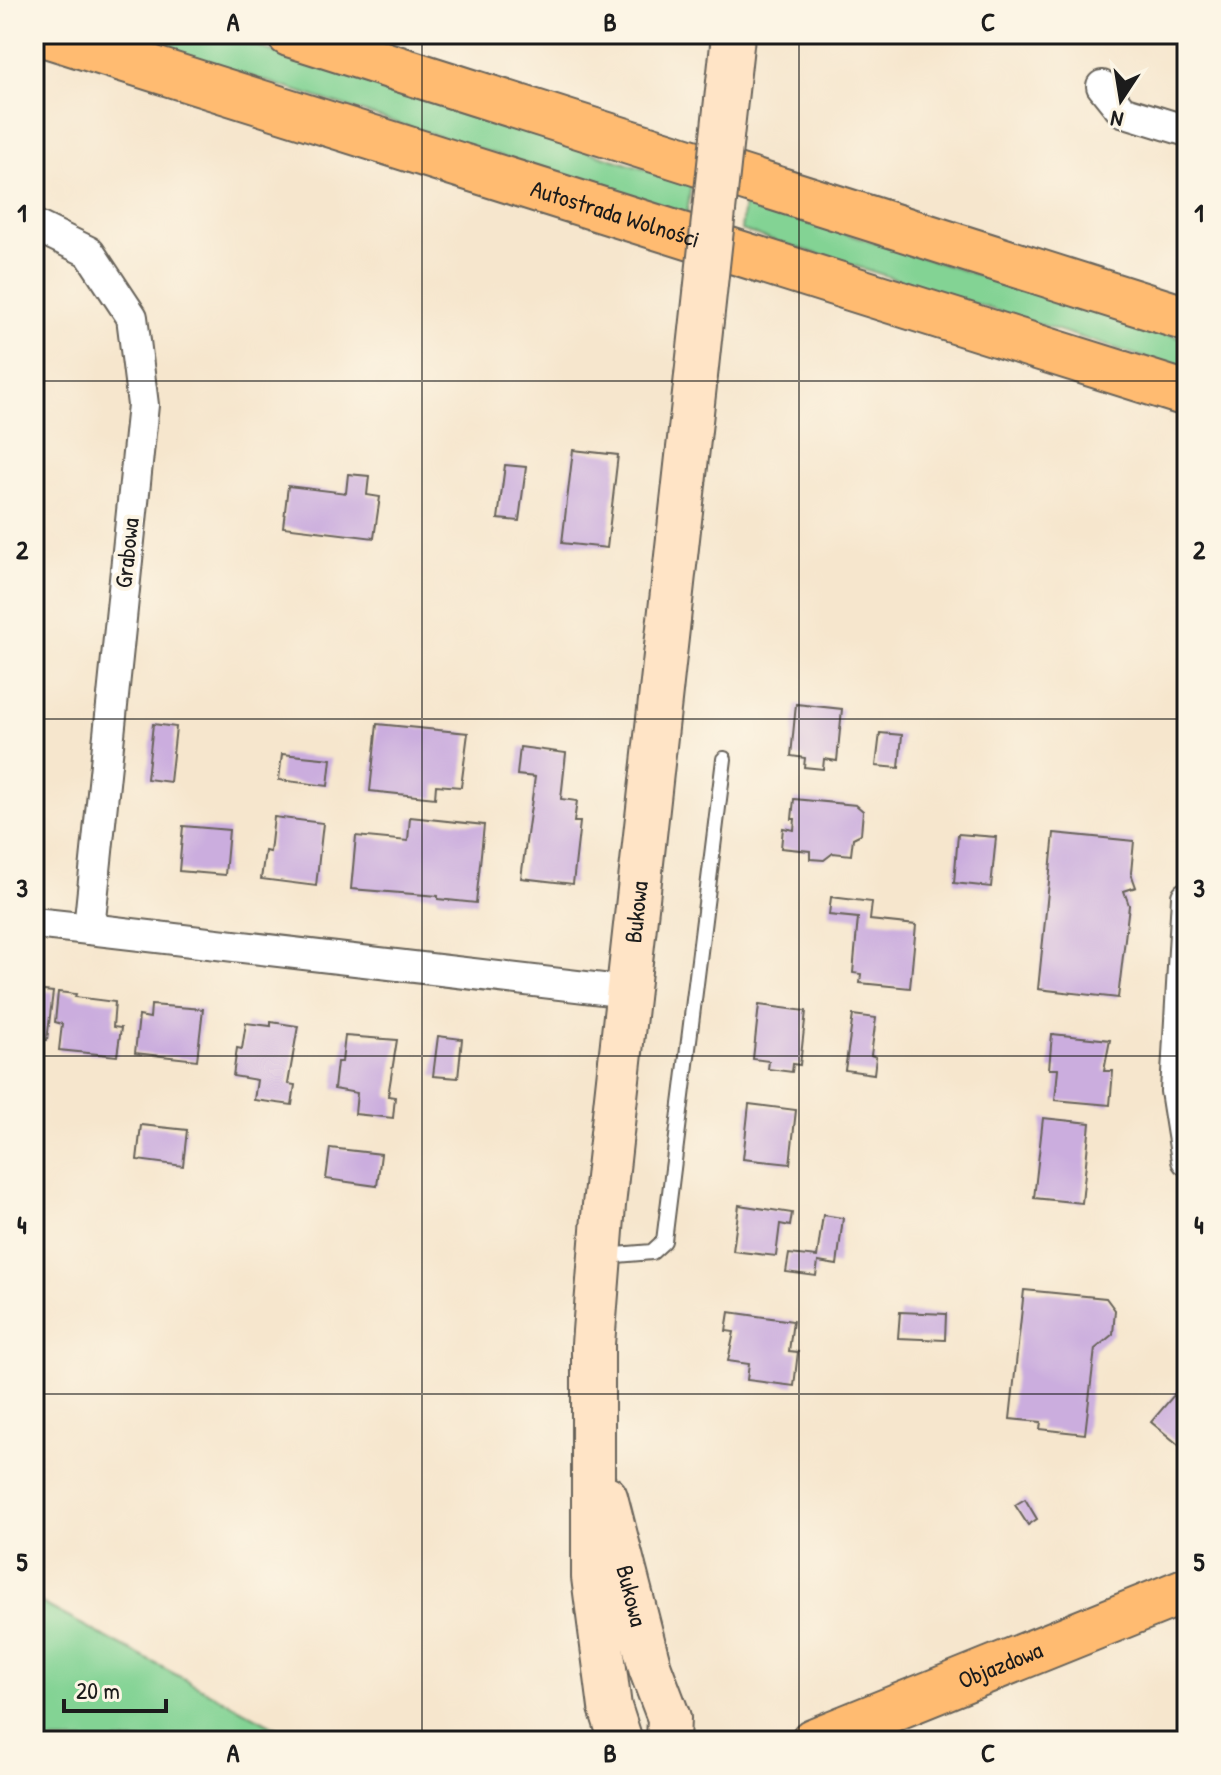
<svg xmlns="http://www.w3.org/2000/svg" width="1221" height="1775" font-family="'Patrick Hand',sans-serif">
  <rect width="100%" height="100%" fill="#fcf5e5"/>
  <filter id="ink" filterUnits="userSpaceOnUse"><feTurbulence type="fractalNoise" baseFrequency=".0125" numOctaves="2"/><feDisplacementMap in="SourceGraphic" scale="16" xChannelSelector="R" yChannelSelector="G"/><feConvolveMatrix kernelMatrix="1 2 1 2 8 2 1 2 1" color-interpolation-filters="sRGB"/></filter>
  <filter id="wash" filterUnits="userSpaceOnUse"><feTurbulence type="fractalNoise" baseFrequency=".006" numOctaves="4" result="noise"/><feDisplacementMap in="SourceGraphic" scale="32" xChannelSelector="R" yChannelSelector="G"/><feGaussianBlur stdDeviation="1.8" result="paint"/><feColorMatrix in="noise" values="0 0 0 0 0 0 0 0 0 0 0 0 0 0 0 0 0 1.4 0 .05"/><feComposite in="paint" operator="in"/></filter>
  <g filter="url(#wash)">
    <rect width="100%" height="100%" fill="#f6e6cd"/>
    <!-- green -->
    <g fill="#83d394" stroke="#507858" stroke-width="2">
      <polygon points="117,34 217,34 691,184 687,215"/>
      <polygon points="744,202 1187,340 1187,371 741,230"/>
      <polygon points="34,1599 301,1741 34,1741"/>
    </g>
    <g id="blocks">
      <!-- building -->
      <g fill="#cbadde">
        <polygon points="573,450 618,455 607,548 562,543"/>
        <polygon points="505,465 526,467 519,521 498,519"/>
        <polygon points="348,474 369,476 367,495 380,497 374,538 283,527 288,486 346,493"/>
        <polygon points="796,704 842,709 837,761 824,759 823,769 804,767 805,758 791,756"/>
        <polygon points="153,724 176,727 170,782 147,779"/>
        <polygon points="377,724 468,733 461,787 436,785 435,798 370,791"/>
        <polygon points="880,733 902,735 899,768 876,766"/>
        <polygon points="520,747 566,753 561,799 577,801 574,822 580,822 573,884 521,878 535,777 517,775"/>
        <polygon points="282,754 331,759 328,786 279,780"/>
        <polygon points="794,799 856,805 863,811 861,834 853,838 851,855 833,853 824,860 810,859 810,851 781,848 783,828 794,830 795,819 792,819"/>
        <polygon points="274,817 323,823 316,886 261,879 265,851 270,852"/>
        <polygon points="410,817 484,825 476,903 438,899 438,896 351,889 356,836 408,841"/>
        <polygon points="183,826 229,830 225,875 179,871"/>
        <polygon points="1054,833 1134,841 1131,873 1136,887 1124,891 1129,905 1118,998 1038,989"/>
        <polygon points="958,834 996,837 991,887 954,883"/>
        <polygon points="831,897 872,902 870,920 916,925 910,988 860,983 861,974 853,973 858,918 829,915"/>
        <polygon points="34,990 53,992 47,1040 34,1038"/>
        <polygon points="58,992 76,994 75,997 115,1002 113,1027 121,1028 117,1056 59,1050 62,1024 55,1022"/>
        <polygon points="151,1005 203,1009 197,1060 135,1053 139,1016 150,1018"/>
        <polygon points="759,1005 806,1011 800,1065 793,1064 792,1072 768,1069 769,1061 753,1059"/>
        <polygon points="853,1015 876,1018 871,1055 876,1057 874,1074 845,1070"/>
        <polygon points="271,1022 298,1026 288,1084 295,1085 292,1105 254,1100 257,1080 233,1076 237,1048 242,1049 246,1023 271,1026"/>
        <polygon points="1052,1034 1110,1040 1104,1071 1113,1071 1110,1105 1055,1100 1058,1069 1049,1069"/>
        <polygon points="345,1036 397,1040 388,1096 395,1097 393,1118 355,1114 357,1093 334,1089 337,1062 342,1062"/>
        <polygon points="438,1036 462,1039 458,1078 433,1076"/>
        <polygon points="749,1104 796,1110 790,1164 743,1159"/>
        <polygon points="1043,1118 1090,1123 1082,1203 1034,1198"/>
        <polygon points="141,1125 187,1130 183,1166 137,1160"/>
        <polygon points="330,1148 381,1154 377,1186 326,1179"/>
        <polygon points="739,1205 792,1213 790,1226 780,1224 776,1256 733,1251"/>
        <polygon points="823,1215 843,1218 837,1265 818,1262 816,1276 786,1272 789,1254 817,1257"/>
        <polygon points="1024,1290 1106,1298 1115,1310 1113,1334 1095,1349 1085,1434 1040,1429 1041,1422 1010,1419"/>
        <polygon points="729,1312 793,1321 789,1351 798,1352 794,1386 747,1380 749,1364 728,1361 734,1332 726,1331"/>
        <polygon points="900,1312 946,1314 945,1340 898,1338"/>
        <polygon points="1179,1389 1187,1395 1187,1438 1180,1446 1151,1422"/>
        <polygon points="1025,1499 1037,1519 1028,1525 1015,1505"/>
      </g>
    </g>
  </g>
  <g filter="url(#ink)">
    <use href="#blocks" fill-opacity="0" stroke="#68635a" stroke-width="2"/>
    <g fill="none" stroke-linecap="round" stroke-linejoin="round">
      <!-- lane casing -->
      <g stroke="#68635a" stroke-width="18">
        <polyline id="lane" points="605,1256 652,1252 664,1241 724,759"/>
      </g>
      <!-- street casing -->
      <g stroke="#68635a" stroke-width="34">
        <g id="street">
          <polyline points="1102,86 1122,111 1187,131"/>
          <polyline points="34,225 89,252 132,317 143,405 89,929 628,992"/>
          <polyline points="1187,897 1176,1091 1187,1160"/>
          <polyline points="34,923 89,929"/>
        </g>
      </g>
      <!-- secondary casing -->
      <g stroke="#68635a" stroke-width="46">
        <g id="secondary">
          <path id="s1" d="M 606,1497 L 650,1668 L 669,1718 L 668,1741"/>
          <path id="s2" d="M 621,1741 L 610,1707 L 593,1577 L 593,1344 L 604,1205 L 696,376"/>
        </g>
      </g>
      <!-- primary casing -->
      <g stroke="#68635a" stroke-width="48">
        <g id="primary">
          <path id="s3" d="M 813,1741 L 1187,1590"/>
        </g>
      </g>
      <!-- highway casing -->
      <g stroke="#68635a" stroke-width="48">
        <g id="highway">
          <path id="s4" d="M 43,34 L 1187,394"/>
          <polyline points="289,34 1187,319"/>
        </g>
      </g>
      <!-- lane -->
      <use href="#lane" stroke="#fff" stroke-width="14"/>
      <!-- street -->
      <use href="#street" stroke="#fff" stroke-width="30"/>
      <!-- secondary -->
      <use href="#secondary" stroke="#ffe4c6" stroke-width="42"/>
      <!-- primary -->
      <use href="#primary" stroke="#ffbb71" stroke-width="44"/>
      <!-- highway -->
      <use href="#highway" stroke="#ffbb71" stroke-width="44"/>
      <!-- secondary-bridge casing -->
      <g stroke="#68635a" stroke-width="46" stroke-linecap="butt">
        <polyline id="secondary-bridge" points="696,376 733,36"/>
      </g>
      <!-- secondary-bridge -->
      <use href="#secondary-bridge" stroke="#ffe4c6" stroke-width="42"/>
    </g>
  </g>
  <!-- grid -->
  <path fill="none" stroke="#1c1c1c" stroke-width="2" stroke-opacity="0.55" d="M 422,34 L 422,1741M 799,34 L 799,1741M 34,381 L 1187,381M 34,719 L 1187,719M 34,1056 L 1187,1056M 34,1394 L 1187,1394"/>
  <g text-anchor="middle" stroke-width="8" stroke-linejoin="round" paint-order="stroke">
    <!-- street labels -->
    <g font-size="24" fill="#1c1c1c" stroke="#fcf5e5">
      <text dy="8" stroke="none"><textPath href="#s4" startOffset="600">Autostrada Wolności</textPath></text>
      <text transform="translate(127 553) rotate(-84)" y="8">Grabowa</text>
      <text dy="8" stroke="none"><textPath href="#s2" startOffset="834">Bukowa</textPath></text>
      <text dy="8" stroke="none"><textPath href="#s1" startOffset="102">Bukowa</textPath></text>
      <text dy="8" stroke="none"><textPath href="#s3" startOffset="202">Objazdowa</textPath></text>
    </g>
  </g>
  <!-- margin -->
  <rect width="1221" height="1775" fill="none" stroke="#fcf5e5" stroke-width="88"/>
  <!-- north arrow -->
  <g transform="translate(1121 100) rotate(192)" stroke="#fcf5e5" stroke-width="6" paint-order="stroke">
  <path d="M0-6L14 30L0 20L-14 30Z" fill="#1c1c1c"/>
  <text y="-12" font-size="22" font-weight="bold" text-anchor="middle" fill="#1c1c1c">N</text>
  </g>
  <!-- scale -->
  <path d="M64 1699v12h102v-12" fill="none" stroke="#1c1c1c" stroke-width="4"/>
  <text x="76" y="1699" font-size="24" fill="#1c1c1c" stroke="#fcf5e5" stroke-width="6" paint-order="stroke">20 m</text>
  <rect x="44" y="44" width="1133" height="1687" fill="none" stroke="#1c1c1c" stroke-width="3"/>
  <g font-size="26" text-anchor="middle" font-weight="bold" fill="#1c1c1c">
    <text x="233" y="31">A</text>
    <text x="610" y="31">B</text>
    <text x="988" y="31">C</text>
    <text x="22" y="222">1</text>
    <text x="1199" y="222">1</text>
    <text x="22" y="559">2</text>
    <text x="1199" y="559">2</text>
    <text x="22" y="897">3</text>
    <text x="1199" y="897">3</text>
    <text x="22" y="1234">4</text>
    <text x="1199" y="1234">4</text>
    <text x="22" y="1571">5</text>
    <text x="1199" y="1571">5</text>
    <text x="233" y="1762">A</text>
    <text x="610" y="1762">B</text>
    <text x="988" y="1762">C</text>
  </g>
</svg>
